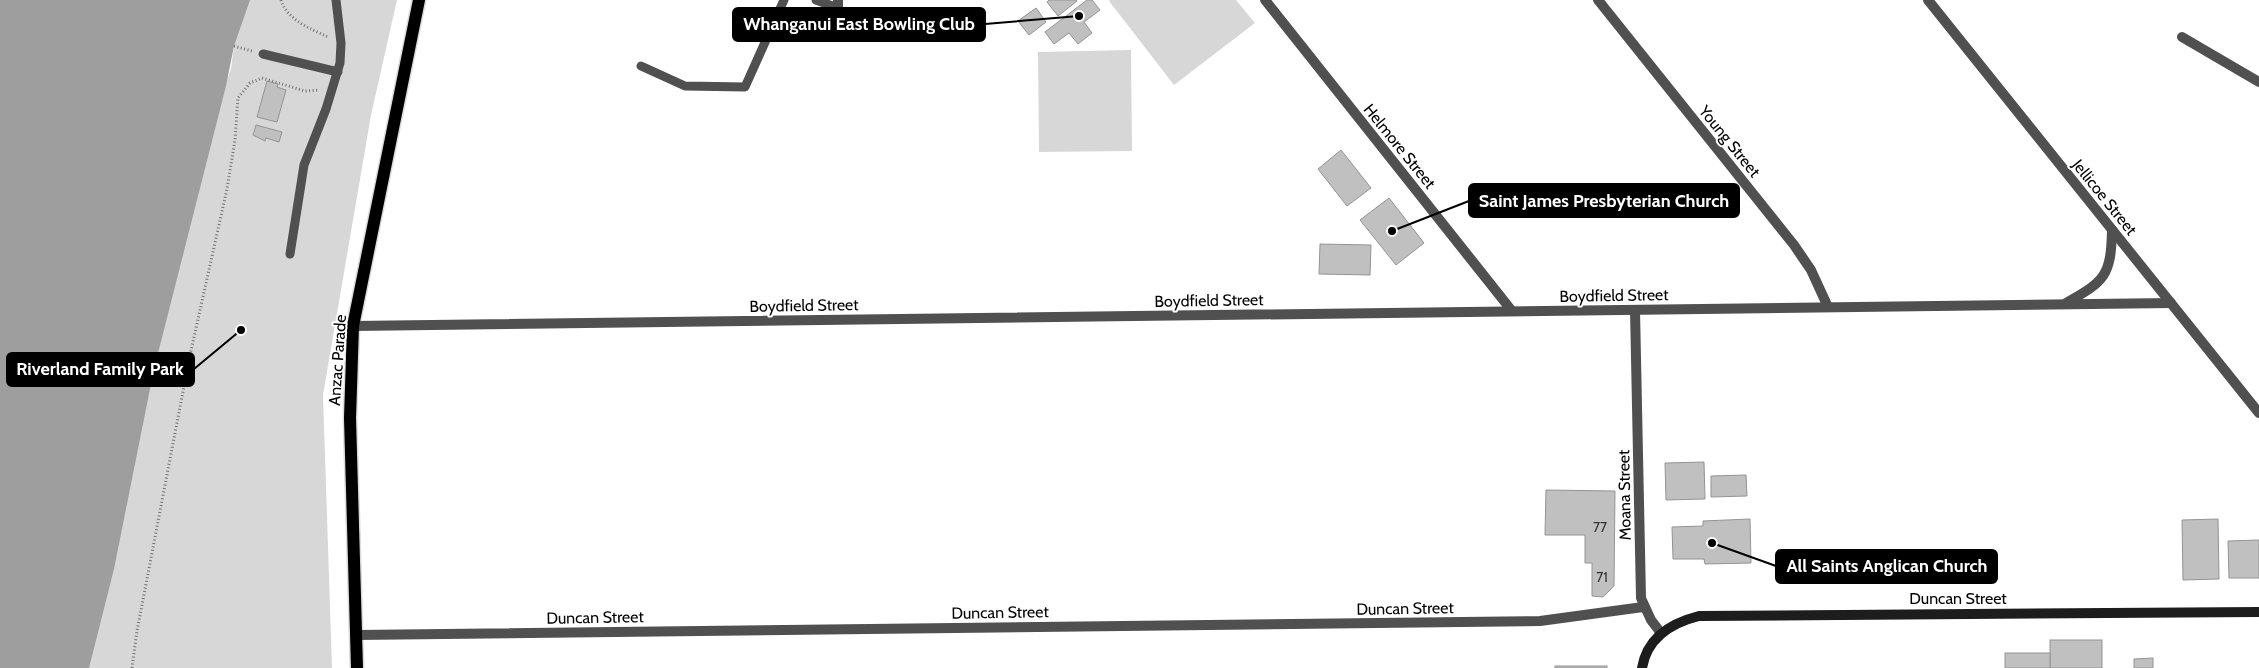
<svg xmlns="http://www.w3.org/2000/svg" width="2259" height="668" font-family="Cabin,sans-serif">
  <rect width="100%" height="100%" fill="#fff"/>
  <!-- green -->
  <g fill="#d7d7d7">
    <polygon points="247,0 397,0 371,115 323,395 332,668 84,668 160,266 231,69 234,46"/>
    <polygon points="1110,0 1236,0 1255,23 1174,85 1109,1"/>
    <polygon points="1131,50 1132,151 1039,152 1038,52"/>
  </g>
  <!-- water -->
  <polygon fill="#9e9e9e" points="0,0 250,0 234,46 226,86 154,369 114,569 89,668 0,668"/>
  <!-- building -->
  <g fill="#c0c0c0" stroke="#949494">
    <polygon points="1049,0 1076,0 1077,1 1058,16 1047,2"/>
    <polygon points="1087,0 1092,0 1100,10 1084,22 1092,33 1078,44 1069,33 1054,44 1045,32"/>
    <polygon points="1036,8 1046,22 1029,35 1018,21"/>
    <polygon points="267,81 278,84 277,87 286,90 277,122 257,117"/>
    <polygon points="256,125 282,132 279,142 266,138 265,141 253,135"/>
    <polygon points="1341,150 1371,188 1347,206 1318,169"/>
    <polygon points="1389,198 1424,243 1396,265 1360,220"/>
    <polygon points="1320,244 1371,245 1370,275 1319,274"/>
    <polygon points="1704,462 1705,499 1666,500 1665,463"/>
    <polygon points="1746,475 1747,496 1711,497 1711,476"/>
    <polygon points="1546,490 1615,491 1614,586 1603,597 1592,596 1592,563 1585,563 1585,535 1545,535"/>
    <polygon points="1750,519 1751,563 1705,564 1704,559 1673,559 1672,527 1703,526 1703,521"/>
    <polygon points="2218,519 2219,579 2183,580 2182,520"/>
    <polygon points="2259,540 2259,578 2229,578 2228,541"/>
    <rect x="2050" y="640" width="52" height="28"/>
    <rect x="2005" y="653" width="45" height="15"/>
    <polygon points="2153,658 2153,668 2134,668 2134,659"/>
    <rect x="1555" y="666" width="52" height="2"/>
  </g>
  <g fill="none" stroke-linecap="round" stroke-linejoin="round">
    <!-- primary casing -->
    <g stroke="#dbdbdb" stroke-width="15">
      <polyline id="primary" points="357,668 350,418 353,326 419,0"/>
    </g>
    <!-- path -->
    <g stroke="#727272" stroke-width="3" stroke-dasharray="1 2.5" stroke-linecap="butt">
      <path d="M 281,0 C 287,20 311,29 328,37"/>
      <polyline points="234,46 252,51"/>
      <polyline points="132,668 137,631 190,355 227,189 235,140 238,98 250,83 262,78 305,91 319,90"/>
    </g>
    <!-- service -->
    <g stroke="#505050" stroke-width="9">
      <polyline points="816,0 838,8"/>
      <polyline points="263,54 338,72"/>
      <polyline points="641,66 685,86 745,87 784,0"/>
      <polyline points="290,254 304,165 326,109 340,63 341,43 336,0"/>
    </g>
    <!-- minor -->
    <g stroke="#505050" stroke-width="10">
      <polyline points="1265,0 1512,311"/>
      <polyline points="1598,0 1794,245 1811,270 1828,307"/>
      <polyline points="1928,0 2259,413"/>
      <polyline points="838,8 838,0"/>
      <polyline points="2182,37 2259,82"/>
      <path d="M 2066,303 C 2105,281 2111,276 2112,230"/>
      <polyline points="1635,310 1641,598 1651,620 1661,633"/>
      <polyline points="353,326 2171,303"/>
      <polyline points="356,635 1540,621 1643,607"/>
    </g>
    <!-- secondary -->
    <path stroke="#1d1d1d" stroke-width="10" d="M 1642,668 C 1647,638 1671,623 1699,616 L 2259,612"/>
    <!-- primary -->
    <use href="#primary" stroke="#000" stroke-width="12"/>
  </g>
  <g text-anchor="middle" stroke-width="4" stroke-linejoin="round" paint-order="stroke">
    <!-- number labels -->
    <g font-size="14" fill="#303030">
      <text x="1600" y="532">77</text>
      <text x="1602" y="582">71</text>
    </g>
    <!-- street labels -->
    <g font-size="16" fill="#000" stroke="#fff">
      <text transform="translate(1730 141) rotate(51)" y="6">Young Street</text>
      <text transform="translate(1400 146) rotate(51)" y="6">Helmore Street</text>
      <text transform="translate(2105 197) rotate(51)" y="6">Jellicoe Street</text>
      <text transform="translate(1614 295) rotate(-1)" y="6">Boydfield Street</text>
      <text transform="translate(1209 300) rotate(-1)" y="6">Boydfield Street</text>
      <text transform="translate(804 305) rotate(-1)" y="6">Boydfield Street</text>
      <text transform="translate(337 360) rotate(-86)" y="6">Anzac Parade</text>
      <text transform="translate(1624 495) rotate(-91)" y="6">Moana Street</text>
      <text x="1958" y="604">Duncan Street</text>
      <text transform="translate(1405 608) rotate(-1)" y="6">Duncan Street</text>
      <text transform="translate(1000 612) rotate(-1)" y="6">Duncan Street</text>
      <text transform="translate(595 617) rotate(-1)" y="6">Duncan Street</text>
    </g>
  </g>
  <!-- callouts -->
  <path fill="none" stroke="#000" stroke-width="2" d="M1079 16L985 24M1392 231L1469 201M241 330L194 369M1712 543L1776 566"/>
  <g fill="#000" stroke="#fff" stroke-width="2">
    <circle cx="1079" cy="16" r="5"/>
    <circle cx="1392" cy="231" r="5"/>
    <circle cx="241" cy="330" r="5"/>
    <circle cx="1712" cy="543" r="5"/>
  </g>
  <g fill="#000" stroke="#000" stroke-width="2">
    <rect x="733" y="8" width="252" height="33" rx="5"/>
    <rect x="1469" y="184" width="270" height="33" rx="5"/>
    <rect x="7" y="353" width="187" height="33" rx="5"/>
    <rect x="1776" y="550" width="221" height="33" rx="5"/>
  </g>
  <g font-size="18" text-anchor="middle" font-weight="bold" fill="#fff">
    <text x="859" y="30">Whanganui East Bowling Club</text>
    <text x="1604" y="207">Saint James Presbyterian Church</text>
    <text x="100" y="375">Riverland Family Park</text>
    <text x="1887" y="572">All Saints Anglican Church</text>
  </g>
</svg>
